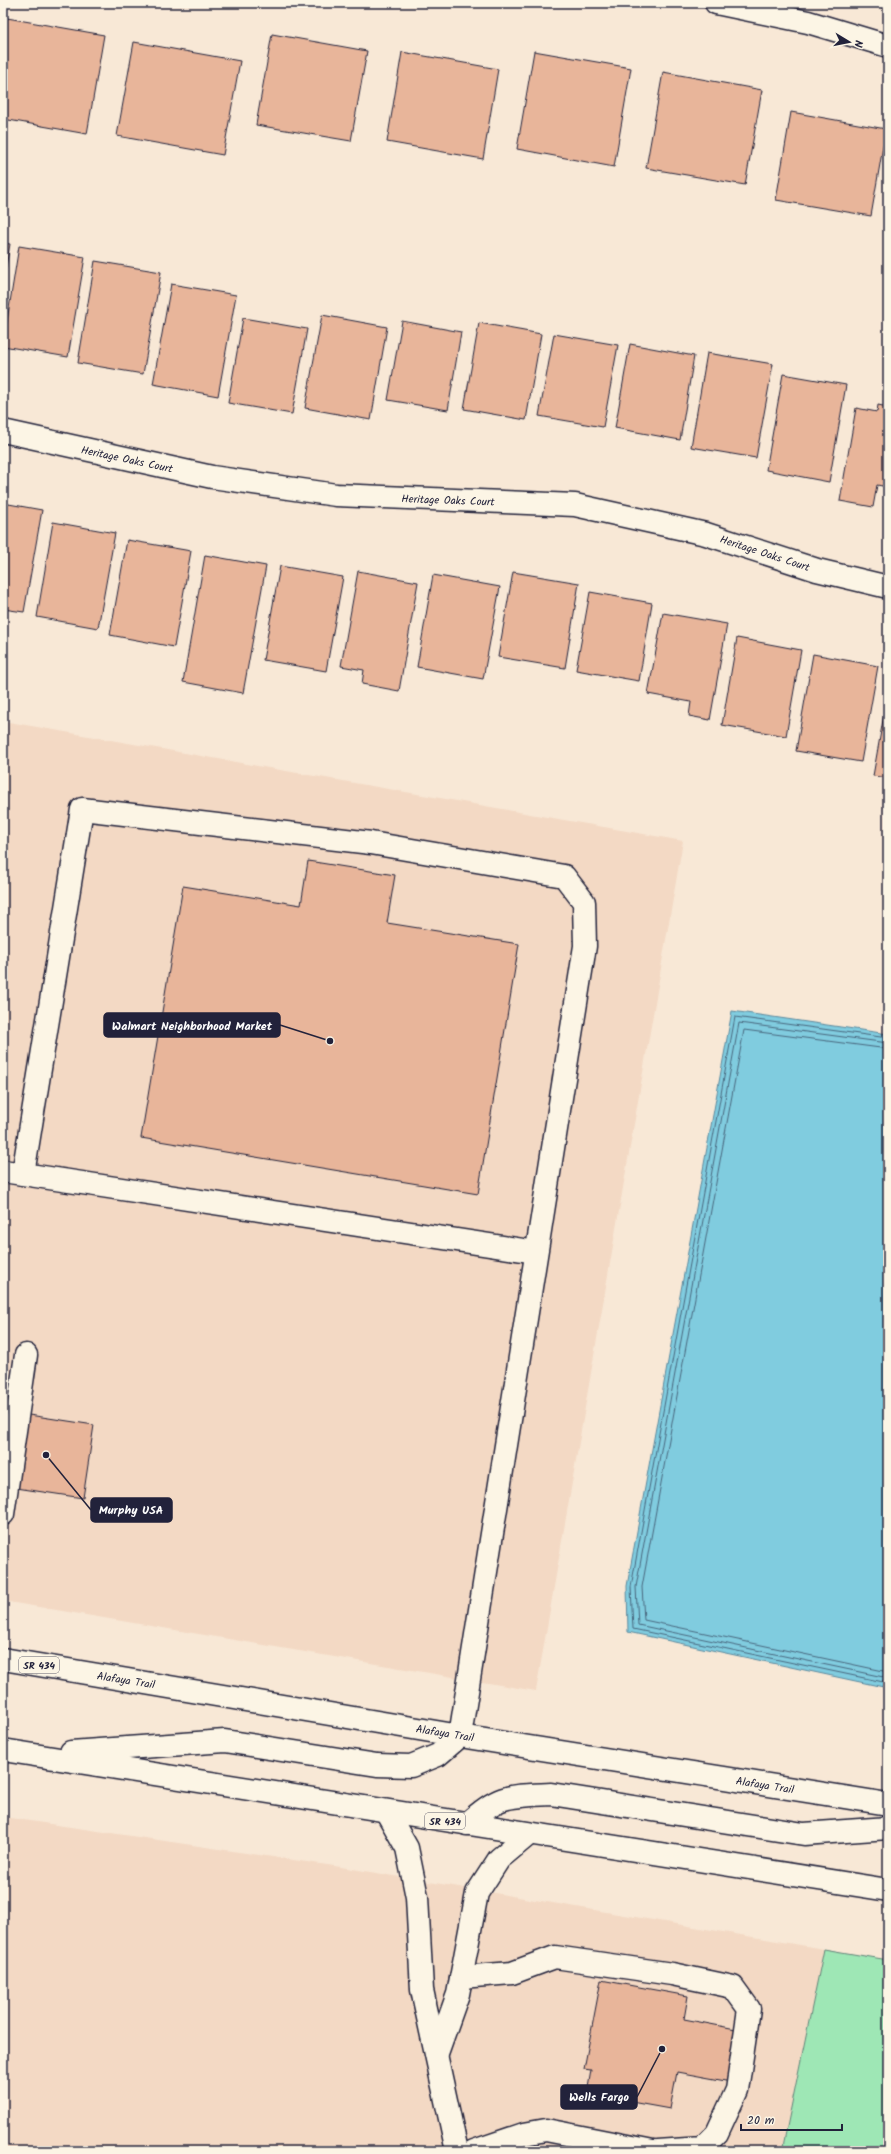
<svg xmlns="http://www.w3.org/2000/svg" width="891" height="2154" font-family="Kalam,sans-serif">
  <rect width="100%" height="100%" fill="#f8e8d6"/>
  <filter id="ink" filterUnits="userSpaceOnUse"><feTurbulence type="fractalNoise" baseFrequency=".025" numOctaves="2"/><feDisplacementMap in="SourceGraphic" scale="8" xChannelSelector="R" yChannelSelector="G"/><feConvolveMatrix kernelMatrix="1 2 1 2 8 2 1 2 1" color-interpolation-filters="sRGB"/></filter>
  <g filter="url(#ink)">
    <!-- built -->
    <g fill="#f3d9c4">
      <polygon points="3,721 683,841 536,1691 3,1601"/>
      <polygon points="3,1817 341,1867 824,1949 782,2151 3,2151"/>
    </g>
    <!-- green -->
    <polygon fill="#9ee7b5" stroke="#608478" points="824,1949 888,1960 888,2151 782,2151"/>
    <!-- water -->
    <polygon fill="#80ccdf" stroke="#5a889d" points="732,1011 888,1034 888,1688 628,1632 627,1586"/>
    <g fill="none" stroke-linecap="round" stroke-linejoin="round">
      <!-- shore -->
      <g stroke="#48667d" stroke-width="1">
        <polyline points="888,1038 735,1017 631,1587 633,1629 888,1683"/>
        <polyline points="888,1043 739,1023 636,1587 638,1625 888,1678"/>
        <polyline points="888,1049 744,1030 642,1587 644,1620 888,1672"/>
      </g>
    </g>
    <!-- building -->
    <g fill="#e8b59a" stroke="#22223b">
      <polygon points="7,18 104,35 87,134 3,119 3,39"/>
      <polygon points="272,34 367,51 351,141 256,125"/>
      <polygon points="134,42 240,61 223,155 117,136"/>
      <polygon points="534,51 631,68 614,167 517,149"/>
      <polygon points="402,52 498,69 483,159 387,142"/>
      <polygon points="663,72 762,90 745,185 646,168"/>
      <polygon points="791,112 886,129 871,216 776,200"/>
      <polygon points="3,243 10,244 3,284"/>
      <polygon points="19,246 85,257 68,357 3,346"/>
      <polygon points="95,261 161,272 143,374 78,363"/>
      <polygon points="171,284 236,295 218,396 153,384"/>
      <polygon points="322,315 387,327 371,420 305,408"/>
      <polygon points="243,318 307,329 292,414 228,403"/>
      <polygon points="402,321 461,332 448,410 388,400"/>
      <polygon points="479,323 541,334 526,420 464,409"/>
      <polygon points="554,334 618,345 603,427 539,416"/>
      <polygon points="630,344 694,356 680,440 615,428"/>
      <polygon points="707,353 773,364 756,458 691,447"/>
      <polygon points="783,374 846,385 829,482 766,470"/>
      <polygon points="878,405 888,407 888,487 877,485 873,507 840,501 856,408 877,412"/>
      <polygon points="3,503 42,510 24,612 3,609"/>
      <polygon points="53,522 115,533 98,628 37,617"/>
      <polygon points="127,540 191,551 174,647 110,635"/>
      <polygon points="205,555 266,566 243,693 183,682"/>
      <polygon points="280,566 343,577 326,671 263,660"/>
      <polygon points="358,571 418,582 399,691 362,684 364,670 341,666"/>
      <polygon points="513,572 579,583 565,668 498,657"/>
      <polygon points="433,575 500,587 483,679 417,667"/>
      <polygon points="590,592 652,603 639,681 576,670"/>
      <polygon points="663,613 727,624 710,720 689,716 691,702 648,694"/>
      <polygon points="737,638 801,650 786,736 722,725"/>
      <polygon points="813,654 878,666 861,762 796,751"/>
      <polygon points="888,692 888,778 873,776"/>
      <polygon points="308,861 395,875 387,923 519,944 478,1194 141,1138 183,886 301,905"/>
      <polygon points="3,1411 94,1425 83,1498 3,1486"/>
      <polygon points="601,1980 688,1996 684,2019 741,2030 731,2082 677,2072 670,2109 587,2094 591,2070 584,2069"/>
    </g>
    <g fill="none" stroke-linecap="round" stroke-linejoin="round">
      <!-- minor casing -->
      <g stroke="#22223b" stroke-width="25">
        <g id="minor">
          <polyline points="716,3 808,22 888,46"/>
          <polyline points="3,431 212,477 336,495 575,505 706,534 817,570 888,587"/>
          <polyline points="3,1171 536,1252"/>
          <polyline points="23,1174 82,809 371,843 564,876 584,902 585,946 460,1736"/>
          <polyline points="3,1514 26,1355"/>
          <polyline points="386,1811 407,1848 417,1897 422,1990 457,2151"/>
          <polyline points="461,1977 512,1973 555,1957 672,1974 733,1987 749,2009 737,2090 717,2133 702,2148 658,2151"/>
          <polyline points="437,2053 458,1994 477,1893 499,1859 529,1834"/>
          <polyline points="474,2151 524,2134 546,2130 653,2151"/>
        </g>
      </g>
      <!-- major casing -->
      <g stroke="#22223b" stroke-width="25">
        <g id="major">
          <polyline points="3,1659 460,1736 888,1804"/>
          <polyline points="3,1750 888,1890"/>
          <polyline points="71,1752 225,1741 377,1765 411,1766 438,1755 460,1736"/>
          <path d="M 467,1824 C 499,1794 509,1796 551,1794 L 804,1834 L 888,1828"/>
        </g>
      </g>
      <!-- minor -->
      <use href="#minor" stroke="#fcf5e5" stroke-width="22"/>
      <!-- major -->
      <use href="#major" stroke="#fcf5e5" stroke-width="22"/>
    </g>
  </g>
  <g text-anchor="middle" stroke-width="3" stroke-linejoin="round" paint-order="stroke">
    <!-- shield labels -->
    <g fill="#fcf5e5" stroke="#63616e" stroke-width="1">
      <rect x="19" y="1657" width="40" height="16" rx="3"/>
      <rect x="425" y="1813" width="40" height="16" rx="3"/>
    </g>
    <g font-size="10" font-weight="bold" fill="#22223b">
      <text x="39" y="1669">SR 434</text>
      <text x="445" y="1825">SR 434</text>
    </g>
    <!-- street labels -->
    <g font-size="11" fill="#22223b" stroke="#fcf5e5">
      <text transform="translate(127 459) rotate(12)" y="4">Heritage Oaks Court</text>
      <text transform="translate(448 500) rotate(2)" y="4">Heritage Oaks Court</text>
      <text transform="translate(765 553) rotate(18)" y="4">Heritage Oaks Court</text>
      <text transform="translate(126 1680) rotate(9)" y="4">Alafaya Trail</text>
      <text transform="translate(445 1733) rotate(9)" y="4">Alafaya Trail</text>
      <text transform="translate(765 1785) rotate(9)" y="4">Alafaya Trail</text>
    </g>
  </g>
  <!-- callouts -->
  <path fill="none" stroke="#22223b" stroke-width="1.5" d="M330 1041L280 1025M46 1455L91 1510M662 2049L637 2097"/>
  <g fill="#22223b" stroke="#fcf5e5" stroke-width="1.5">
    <circle cx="330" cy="1041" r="4"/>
    <circle cx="46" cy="1455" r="4"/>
    <circle cx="662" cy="2049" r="4"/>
  </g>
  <g fill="#22223b" stroke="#22223b" stroke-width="1.5">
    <rect x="104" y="1013" width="176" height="24" rx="4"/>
    <rect x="91" y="1498" width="81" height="24" rx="4"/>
    <rect x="561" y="2085" width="76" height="24" rx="4"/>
  </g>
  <g font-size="12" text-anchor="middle" font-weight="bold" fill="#fff">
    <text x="192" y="1030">Walmart Neighborhood Market</text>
    <text x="131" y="1514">Murphy USA</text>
    <text x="599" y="2101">Wells Fargo</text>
  </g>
  <!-- margin -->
  <rect width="891" height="2154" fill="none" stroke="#fcf5e5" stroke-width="16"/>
  <rect x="8" y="8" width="875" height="2138" fill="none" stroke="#22223b" stroke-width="1.5" filter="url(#ink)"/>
  <!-- north arrow -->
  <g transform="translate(849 42) rotate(100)" stroke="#fcf5e5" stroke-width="3" paint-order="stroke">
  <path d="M0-3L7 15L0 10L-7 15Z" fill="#22223b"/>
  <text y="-6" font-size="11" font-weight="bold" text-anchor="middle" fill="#22223b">N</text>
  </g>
  <!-- scale -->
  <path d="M741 2124v6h101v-6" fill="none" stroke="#22223b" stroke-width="2"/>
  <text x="747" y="2124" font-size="12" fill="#22223b" stroke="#fcf5e5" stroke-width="3" paint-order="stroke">20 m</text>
</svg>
